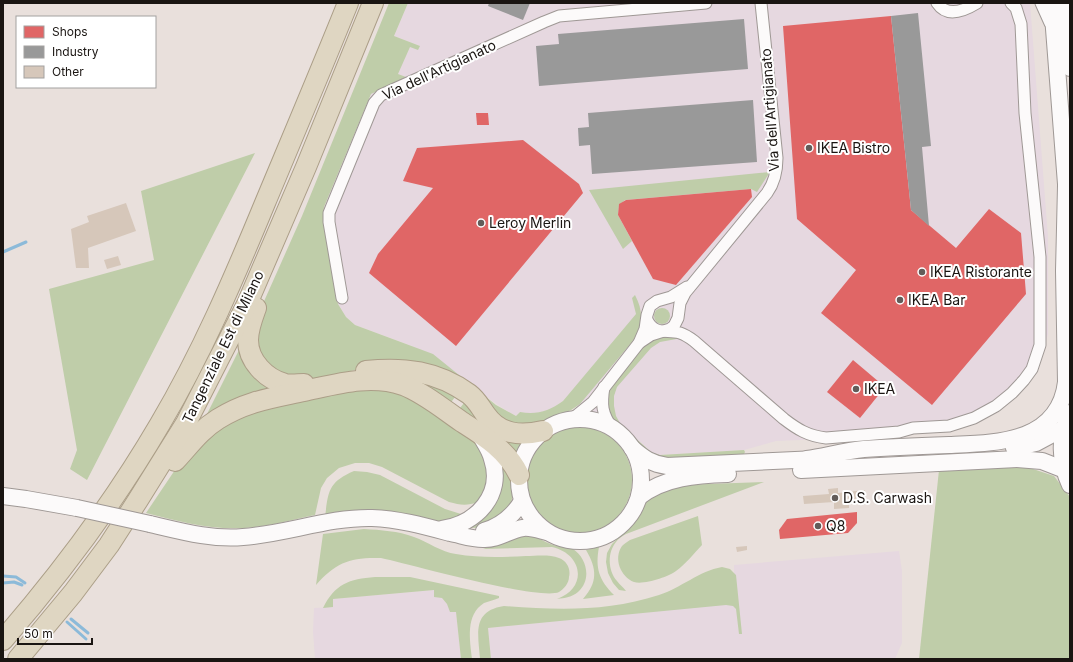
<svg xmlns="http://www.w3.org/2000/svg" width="1073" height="662" font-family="Inter,sans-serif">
  <rect width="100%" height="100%" fill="#e9e0dc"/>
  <!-- commercial -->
  <g fill="#e6d8e0">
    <polygon points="408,3 1030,3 1048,237 1048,334 1041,360 1004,405 899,436 776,441 744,450 660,455 651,452 621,425 563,401 553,408 542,412 531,414 520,412 516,416 504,409 412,346 355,325 346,317 338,304 323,220 324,207 371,94 405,77 398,74 410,46 420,46 394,36"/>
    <polygon points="899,551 902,571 902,643 895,659 491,659 488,628 734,603 734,565"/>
    <polygon points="434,590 456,612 461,659 315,659 313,632 314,608 333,607 332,599"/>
  </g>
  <!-- green -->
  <g fill="#bfcda9">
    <path d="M 389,3 L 408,3 L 394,36 L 420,46 L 418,50 L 410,47 L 398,74 L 406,77 L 371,94 L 324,207 L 323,220 L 338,304 L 346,317 L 355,325 L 433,354 L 496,405 L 516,416 L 520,412 C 537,415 549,411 563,401 L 636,314 L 632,298 L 635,295 C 644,312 643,326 632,342 L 580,404 L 571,410 L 546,422 L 507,428 L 480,399 L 372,366 L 313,380 L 287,380 L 260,361 L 253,326 L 302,216 Z"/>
    <polygon points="255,153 87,480 70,469 77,450 49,289 154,260 141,191"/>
    <polygon points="770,172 757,192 751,189 625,200 619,205 618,215 632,241 623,249 589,190"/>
    <circle cx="662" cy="316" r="8"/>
    <polygon points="664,336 682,338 660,342 651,348 617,387 614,396 614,406 616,416 621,425 651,452 660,455 744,450 745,452 744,454 666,459 653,457 636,447 630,438 612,420 607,408 606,397 612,384 645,345 654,339"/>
    <polygon points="242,344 280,389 204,420"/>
    <polygon points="411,376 458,393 449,405"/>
    <path d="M 367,386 L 399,390 L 471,436 L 486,453 L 491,479 L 478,502 C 467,506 460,505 449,502 L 382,467 L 369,463 L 355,463 L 339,468 L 327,478 L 321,488 L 315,515 C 295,519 275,525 255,527 C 218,532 181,522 146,513 L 183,458 L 231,415 Z"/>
    <polygon points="464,403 528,439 521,447 517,455 460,412 460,408"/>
    <circle cx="579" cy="480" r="53"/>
    <path d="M 496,453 C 501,459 507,464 510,471 C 513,476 513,486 513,492 C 511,518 491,529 467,528 L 481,519 Z"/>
    <polygon points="1018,464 1054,476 1070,497 1070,659 919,659 939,470"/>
    <path d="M 354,471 L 367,472 L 380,475 L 445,509 L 461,514 L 473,514 L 444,523 L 404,514 L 380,512 L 325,518 C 328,492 328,482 354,471 Z"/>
    <path d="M 764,482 L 626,534 C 622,536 618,539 616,542 C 607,553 608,571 617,581 C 620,585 623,587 626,591 L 619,590 L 613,583 L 608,573 L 606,562 L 607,553 L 612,544 L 628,528 L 643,505 L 652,496 L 680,485 Z"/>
    <path d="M 698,516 L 702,545 C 694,553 686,564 676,571 C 668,577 644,585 634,582 C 621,577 613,559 622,546 C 624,544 627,542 630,540 Z"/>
    <path d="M 364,529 C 381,530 398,531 414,537 C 428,542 441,552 456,554 C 479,558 503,557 526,556 C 536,556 549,554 559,558 C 567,561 571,569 569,577 C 569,583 564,589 559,592 C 540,601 409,564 381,558 C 351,557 336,562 316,585 L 323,534 Z"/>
    <path d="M 528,535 C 539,537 547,544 557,546 C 562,547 568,547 573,549 C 587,558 592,580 578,592 C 572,597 565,598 557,599 C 588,588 583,554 552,547 L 483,549 C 499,544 512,536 528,535 Z"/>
    <path d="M 599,547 C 595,568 599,580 614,595 L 583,599 C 598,582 597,569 586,550 Z"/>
    <path d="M 722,567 L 730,569 L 736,575 L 742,634 L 739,634 L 736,609 L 733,606 L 726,605 L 488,628 L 491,659 L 480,659 C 478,633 472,611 504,606 C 557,610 607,612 659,595 C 681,588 699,571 722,567 Z"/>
    <path d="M 375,577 L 410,577 L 499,596 L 499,598 C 495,600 489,601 484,603 C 465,615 470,640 472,659 L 461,659 L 456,612 L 450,612 L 447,604 L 442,598 L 434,597 L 434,590 L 333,599 L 333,607 L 323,608 C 335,584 349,579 375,577 Z"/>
  </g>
  <!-- shops -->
  <g fill="#e06666">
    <polygon points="891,16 911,210 956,248 989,209 1021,233 1026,294 932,405 821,313 856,270 797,219 783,26"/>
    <polygon points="476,113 488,113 489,125 477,125"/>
    <polygon points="523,140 579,184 583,193 456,346 369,273 378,254 433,188 403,181 417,148"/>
    <polygon points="751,189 752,197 676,285 653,279 618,215 619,204 626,200"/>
    <polygon points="853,360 885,387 860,418 827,392"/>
    <polygon points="857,512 857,523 848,533 780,539 779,530 787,519"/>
  </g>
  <!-- industry -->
  <g fill="#999">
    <polygon points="489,3 530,3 523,20 488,6"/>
    <polygon points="918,13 931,146 922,147 929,226 911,210 891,16"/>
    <polygon points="744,19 748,69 539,86 536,46 559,44 558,34"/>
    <polygon points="753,100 757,162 592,174 590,145 579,146 578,128 589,127 588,113"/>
  </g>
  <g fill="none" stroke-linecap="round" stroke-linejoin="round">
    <!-- stream -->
    <g stroke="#8cbad9" stroke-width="3">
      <polyline points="3,252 26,242"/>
      <polyline points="3,576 16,577 25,583"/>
      <polyline points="3,583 14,582 22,585"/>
      <polyline points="71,619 88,633"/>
      <polyline points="67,622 86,639"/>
    </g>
  </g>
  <!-- building -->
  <g fill="#d6c7ba">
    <polygon points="126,203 136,231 88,248 89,268 76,268 71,229 89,222 87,216"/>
    <polygon points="118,256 121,265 107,269 104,260"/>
    <polygon points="838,488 838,493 865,490 866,500 849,502 849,508 834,509 834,502 804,504 803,496 829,494 828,489"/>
    <polygon points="747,546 747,550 737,552 736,547"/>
  </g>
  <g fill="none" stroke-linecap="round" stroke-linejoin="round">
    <!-- minor casing -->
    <g stroke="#9f9895" stroke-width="13">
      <g id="minor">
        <path d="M 937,3 C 947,18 964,11 977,3"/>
        <polyline points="1041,3 1050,23"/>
        <polyline points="342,298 329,222 329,213 374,103 381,95 544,22 559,16 706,3"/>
        <path d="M 647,320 C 655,336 667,329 680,333 C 686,335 690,338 694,341 L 784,419 C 797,429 808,436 826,438 L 899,432 L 913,428 L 949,426 L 974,418 L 996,406 L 1012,393 L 1024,380 L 1032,369 L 1040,345 L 1040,257 L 1025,113 L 1021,24 L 1016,8 L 1011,3"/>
        <path d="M 639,343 L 651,335 L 670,329 L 674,326 L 678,318 L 680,303 L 685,293 L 767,193 C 775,182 777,171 777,158 L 761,3"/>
        <path d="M 604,387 C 601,405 602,413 612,428"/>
        <polyline points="572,419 593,402 639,343 645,329 647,315 650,306 657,301 671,297 687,287"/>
      </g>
    </g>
    <!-- secondary casing -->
    <g stroke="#9f9895" stroke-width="18">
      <g id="secondary">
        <polyline points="1052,3 1067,197"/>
        <polyline points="1065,3 1070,68"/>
        <path d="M 1070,413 C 1058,434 1060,464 1070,485"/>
        <circle cx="580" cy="480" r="61"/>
        <path d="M 632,448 C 643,458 652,464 667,466 L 817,459"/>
        <polyline points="1014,448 1036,443 1064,428"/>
        <path d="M 807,459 C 826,456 845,451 864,449 C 892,447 920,446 949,445 C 996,443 1059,443 1066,382 L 1064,271 L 1066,186"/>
        <polyline points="801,470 1017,459 1042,461 1065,470"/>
        <polyline points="3,496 26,499 77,508"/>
        <path d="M 639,497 C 664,477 697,475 728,474"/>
        <path d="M 150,524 C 180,531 212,540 243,537 C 286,534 329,517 372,518 C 399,519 424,526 450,533 C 461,535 471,539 483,539 C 498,540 509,530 523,528 C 531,527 539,530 547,532"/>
        <path d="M 442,529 C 476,524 504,495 492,459 C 490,450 484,442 480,435"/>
        <path d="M 484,531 C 501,526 513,516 522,501"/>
      </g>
    </g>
    <!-- motorway casing -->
    <g stroke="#ab9e87" stroke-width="22">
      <g id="motorway">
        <path d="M 256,308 C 252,319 248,329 248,340 C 248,361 266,379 285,384 C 291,385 298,384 304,384"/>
        <path d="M 366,371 C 404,367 437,371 469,394 C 477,400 480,407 486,415 C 500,435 521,436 543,431"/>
        <path d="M 175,461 C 190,445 199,431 218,419 C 247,401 272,398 304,391 C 337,384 370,374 403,385 C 424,393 443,409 462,422 C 484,436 507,450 519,475"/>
        <path d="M 3,640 C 62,572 115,501 160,424 C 202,353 234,278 265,203 C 293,136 321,70 348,3"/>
        <polyline points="18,659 73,593 109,545 138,500 186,423 247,304 306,167 373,3"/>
      </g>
    </g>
    <!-- minor -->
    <use href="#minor" stroke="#fcfafa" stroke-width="11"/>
    <!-- secondary -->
    <use href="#secondary" stroke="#fcfafa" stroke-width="16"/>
    <!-- motorway -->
    <use href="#motorway" stroke="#dfd6c2" stroke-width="20"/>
    <!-- secondary-bridge casing -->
    <g stroke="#9f9895" stroke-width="18" stroke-linecap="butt">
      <polyline id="secondary-bridge" points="77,508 150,524"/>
    </g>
    <!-- secondary-bridge -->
    <use href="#secondary-bridge" stroke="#fcfafa" stroke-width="16"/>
  </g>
  <!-- markers -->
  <g fill="#625c59" stroke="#fff" stroke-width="1.5">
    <circle cx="809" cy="148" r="4"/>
    <circle cx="481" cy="223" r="4"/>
    <circle cx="922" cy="272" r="4"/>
    <circle cx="900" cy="300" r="4"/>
    <circle cx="856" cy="389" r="4"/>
    <circle cx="835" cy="498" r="4"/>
    <circle cx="818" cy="526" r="4"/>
  </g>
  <g text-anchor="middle" stroke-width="4" stroke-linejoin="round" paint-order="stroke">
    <!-- street labels -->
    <g font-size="14" fill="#1a1512" stroke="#fff">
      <text transform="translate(439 70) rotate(-25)" y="5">Via dell'Artigianato</text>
      <text transform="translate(770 110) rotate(-94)" y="5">Via dell'Artigianato</text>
      <text transform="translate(223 347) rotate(-64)" y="5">Tangenziale Est di Milano</text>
    </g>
    <!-- poi labels -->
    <g font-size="14" fill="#1a1512" stroke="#fff" text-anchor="start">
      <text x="817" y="153">IKEA Bistro</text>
      <text x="489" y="228">Leroy Merlin</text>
      <text x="930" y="277">IKEA Ristorante</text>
      <text x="908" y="305">IKEA Bar</text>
      <text x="864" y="394">IKEA</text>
      <text x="843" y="503">D.S. Carwash</text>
      <text x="826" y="531">Q8</text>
    </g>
  </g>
  <!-- border -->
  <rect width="1073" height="662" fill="none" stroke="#1a1512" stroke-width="8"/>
  <!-- legend -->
  <rect x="16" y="16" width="140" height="72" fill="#ffffff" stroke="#a3a1a0"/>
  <rect x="24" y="26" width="20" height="12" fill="#e06666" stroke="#a3a1a0"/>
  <text x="52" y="36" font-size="12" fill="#1a1512">Shops</text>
  <rect x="24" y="46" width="20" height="12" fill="#999999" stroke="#a3a1a0"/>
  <text x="52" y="56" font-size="12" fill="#1a1512">Industry</text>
  <rect x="24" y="66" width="20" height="12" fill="#d6c7ba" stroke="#a3a1a0"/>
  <text x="52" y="76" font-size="12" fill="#1a1512">Other</text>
  <!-- scale -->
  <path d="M18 638v6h74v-6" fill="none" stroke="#1a1512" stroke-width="2"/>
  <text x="24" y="638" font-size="12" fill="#1a1512" stroke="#ffffff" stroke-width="3" paint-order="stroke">50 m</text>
</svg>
